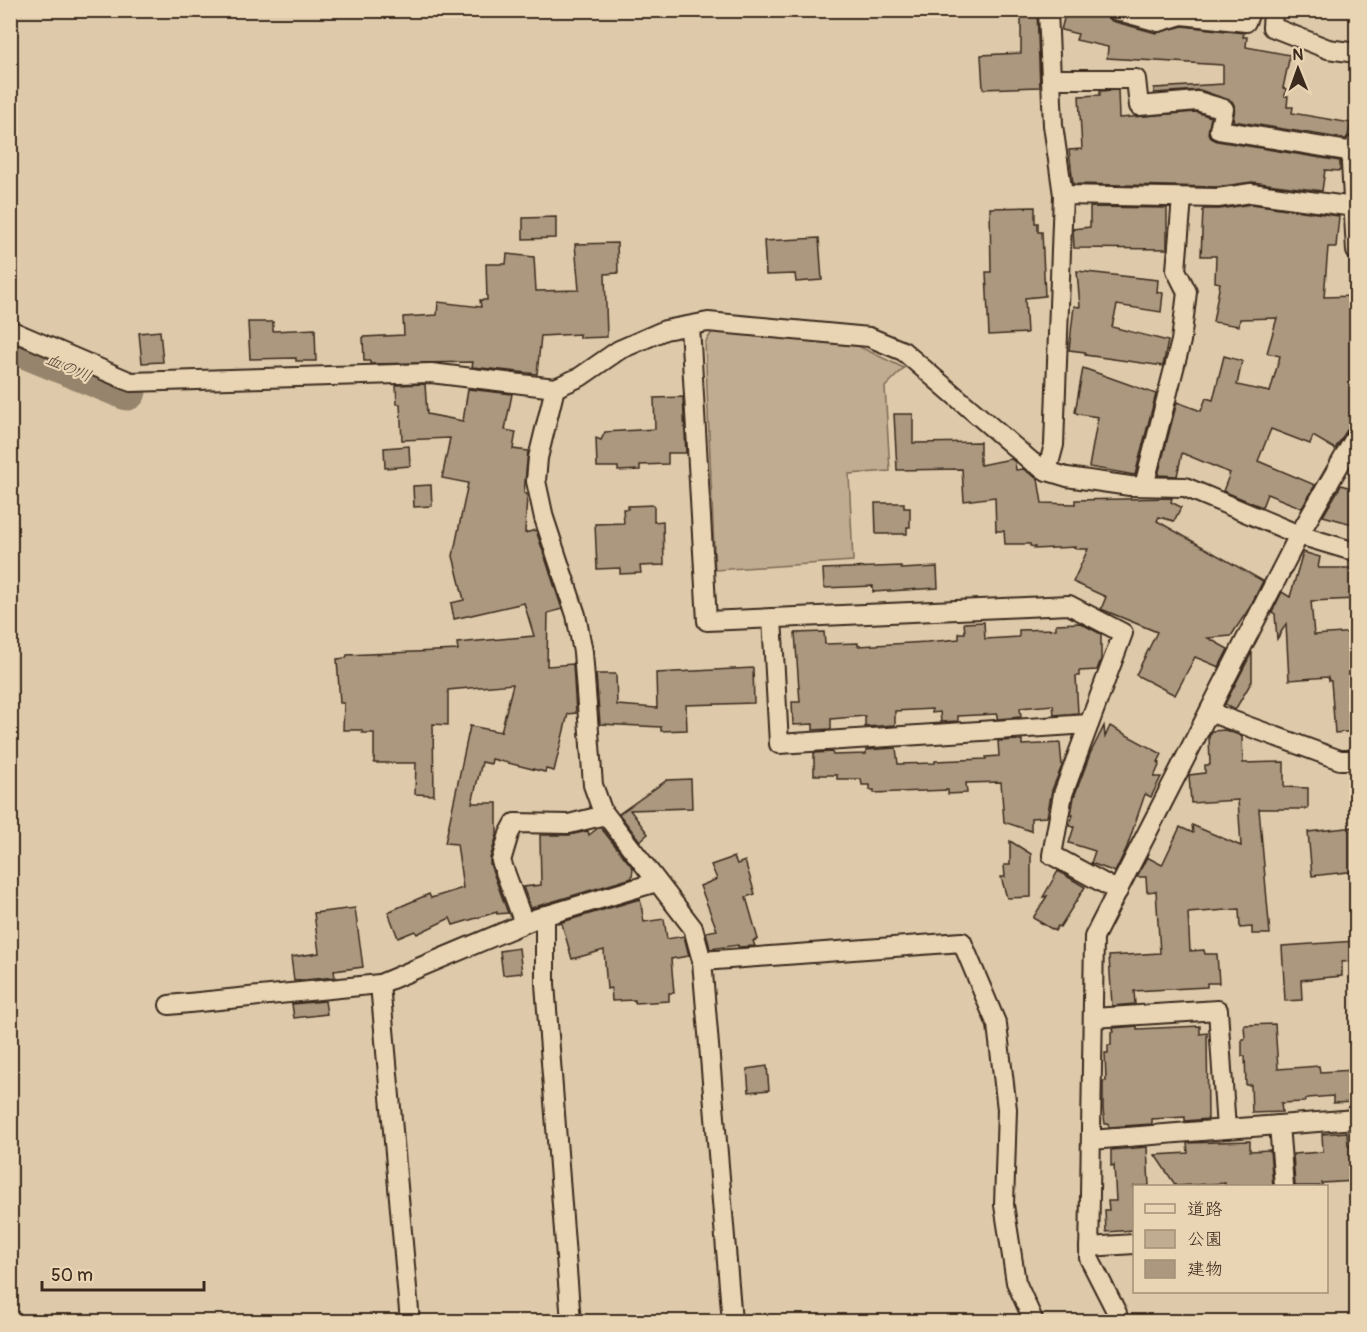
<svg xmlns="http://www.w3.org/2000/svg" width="1367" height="1332" font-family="Pangolin,'Klee One',sans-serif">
  <rect width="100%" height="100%" fill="#decaaa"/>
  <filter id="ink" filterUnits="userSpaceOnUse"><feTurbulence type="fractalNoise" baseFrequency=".0167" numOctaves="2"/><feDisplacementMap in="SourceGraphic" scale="12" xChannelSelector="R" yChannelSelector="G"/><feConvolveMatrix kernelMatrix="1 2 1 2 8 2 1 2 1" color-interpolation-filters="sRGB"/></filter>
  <g filter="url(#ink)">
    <!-- green -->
    <polygon fill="#c0ac90" stroke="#7e6b57" stroke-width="1.5" points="712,332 858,346 904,368 885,387 890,471 849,474 853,561 715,570 705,343"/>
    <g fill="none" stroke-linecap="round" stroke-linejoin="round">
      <!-- river -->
      <polyline stroke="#97846c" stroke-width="39" points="10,343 127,391"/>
    </g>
    <!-- building -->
    <g fill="#ab987f" stroke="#3b2a1e" stroke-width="1.5">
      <polygon points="1021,10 1037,10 1040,87 983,89 981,55 1021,53"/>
      <polygon points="1086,10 1104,10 1107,17 1112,21 1156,33 1183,26 1244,33 1243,37 1247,37 1246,47 1290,55 1283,88 1286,89 1285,96 1288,96 1287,107 1293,107 1292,113 1351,123 1348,136 1346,139 1233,121 1235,107 1232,101 1200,90 1154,93 1154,88 1223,84 1223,65 1107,58 1108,47 1076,40 1078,34 1061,30 1066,11 1085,16"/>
      <polygon points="1118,90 1119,118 1196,112 1211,117 1208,133 1211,138 1217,141 1340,161 1340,171 1325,170 1322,191 1252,182 1217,187 1073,184 1069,150 1082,149 1079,96 1100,95 1100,91"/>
      <polygon points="1251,204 1339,216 1336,247 1328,247 1324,297 1353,296 1356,320 1356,425 1347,430 1335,449 1313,436 1310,444 1271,429 1258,461 1315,485 1302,508 1267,494 1262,507 1223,491 1230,473 1182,453 1177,476 1158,475 1177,402 1201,411 1206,398 1213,400 1224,356 1242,361 1237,385 1270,392 1280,356 1267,353 1277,318 1240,319 1239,326 1213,322 1220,283 1215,282 1216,256 1201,256 1203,209 1220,209"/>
      <polygon points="1035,207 1035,223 1038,223 1038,232 1042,232 1045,296 1025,298 1027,333 989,335 986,272 991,272 990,208"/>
      <polygon points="1090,207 1167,208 1167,249 1074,248 1073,229 1090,227"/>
      <polygon points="556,217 556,238 523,239 523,218"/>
      <polygon points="819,238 822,280 796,282 795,274 766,275 764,241"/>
      <polygon points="617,243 618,273 605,274 607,337 580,338 580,334 541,336 537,374 472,367 473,362 370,364 370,361 364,361 363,337 404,335 403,317 437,315 438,302 481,307 480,300 487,300 486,264 506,264 507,254 534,257 536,291 579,290 575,244"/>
      <polygon points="1077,271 1158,280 1157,292 1163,293 1161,312 1117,305 1112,327 1168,341 1163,366 1085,355 1085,352 1069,350 1074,306 1080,307"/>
      <polygon points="248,322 273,322 273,331 315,329 316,361 296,361 296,358 250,359"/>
      <polygon points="160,331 163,362 142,363 139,333"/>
      <polygon points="1083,368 1156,394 1135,475 1089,467 1098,417 1078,414 1075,412"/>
      <polygon points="425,384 427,414 463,421 468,389 512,394 505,430 516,432 513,449 528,451 524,493 527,494 525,533 536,530 562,609 548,613 547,666 573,664 576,713 568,714 554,771 546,769 545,772 492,759 491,764 482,762 472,803 497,803 497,835 490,858 490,864 508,913 497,914 497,912 453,925 450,918 417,934 415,931 398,938 388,912 429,894 431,898 463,888 457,844 445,843 470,726 501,732 513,684 448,690 448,725 433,724 434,795 415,794 416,763 374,763 374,733 362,733 362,730 343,730 344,703 340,703 337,659 346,658 347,655 458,650 457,643 534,636 524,603 454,619 451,603 464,600 453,556 468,483 442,478 450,438 402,440 400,404 397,404 396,385"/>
      <polygon points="683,397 686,453 668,453 668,464 640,465 640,470 618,471 618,467 597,467 596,438 601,440 605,432 655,429 654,398"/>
      <polygon points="894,414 913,414 913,443 980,442 980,465 1011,459 1015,462 1016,470 1023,469 1038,479 1042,503 1075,504 1075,500 1172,498 1171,502 1181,507 1174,521 1159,517 1157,521 1263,581 1250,607 1231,636 1208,638 1228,649 1219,667 1195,657 1175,695 1136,675 1157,632 1101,609 1106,597 1073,582 1088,549 1076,549 1076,547 1034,549 1035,547 1030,546 1030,544 1005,544 1004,531 996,531 995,497 964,501 962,469 897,470"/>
      <polygon points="409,446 410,466 385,468 384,448"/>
      <polygon points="431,485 432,506 414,507 413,486"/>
      <polygon points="1341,485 1356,489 1356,525 1323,516"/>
      <polygon points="875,503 904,503 904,508 910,508 910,527 907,527 907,534 876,534"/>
      <polygon points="654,505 654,522 663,521 664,565 640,566 641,573 620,574 620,568 597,569 595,524 624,523 623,509 628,509 628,506"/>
      <polygon points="1303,552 1320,557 1318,568 1356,568 1356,599 1311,601 1314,635 1356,632 1356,731 1335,733 1331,681 1329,681 1328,677 1289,680 1286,624 1277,639 1275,614 1272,612 1282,592 1290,597"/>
      <polygon points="901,566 901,569 937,567 938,588 873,592 873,586 824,588 823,569"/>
      <polygon points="984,622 985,639 1019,637 1019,630 1056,629 1056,624 1080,623 1101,634 1101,659 1097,670 1079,671 1079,676 1076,676 1078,713 1054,715 1053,705 1020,708 1021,717 997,719 997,714 958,716 958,721 941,722 940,712 932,713 932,709 895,711 895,725 865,727 865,716 831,719 831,729 813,730 813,724 793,725 792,702 800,702 795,633 824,632 825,644 858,643 858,646 927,642 959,639 959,633 965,633 964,623"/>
      <polygon points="1252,652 1252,681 1235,710 1225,704"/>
      <polygon points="753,668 754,703 686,705 687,730 661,731 661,727 600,724 596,674 616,674 617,705 657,708 656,673"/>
      <polygon points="1104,726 1105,737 1110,726 1162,754 1158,762 1160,763 1154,777 1161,777 1151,797 1145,794 1127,847 1115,872 1091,863 1095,851 1069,843 1074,827 1069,826 1073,815 1071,815 1074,797 1090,754"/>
      <polygon points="1225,730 1242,736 1243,763 1284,762 1284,787 1308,788 1308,809 1259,809 1270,934 1252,934 1252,927 1240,928 1239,909 1188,913 1190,951 1204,950 1205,954 1217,954 1219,983 1207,983 1207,987 1134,991 1135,1004 1112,1006 1109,956 1160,953 1156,891 1147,892 1146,877 1137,877 1147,857 1162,865 1180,827 1193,833 1192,825 1241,846 1238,800 1191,803 1189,775 1205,773 1205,765 1210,765 1209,737 1212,731"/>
      <polygon points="1022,740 1022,745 1060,743 1062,766 1052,790 1047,817 1031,818 1031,831 1004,822 1001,782 966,783 967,793 948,794 948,790 874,793 874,790 870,790 870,785 862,785 861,779 837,779 837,775 814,775 814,753 832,752 833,755 866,754 866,750 896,748 898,764 935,763 935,761 986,759 986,757 999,756 998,741"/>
      <polygon points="691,779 692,808 630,810 648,834 640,841 619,814 667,780"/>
      <polygon points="1356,827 1356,871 1312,876 1308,832"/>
      <polygon points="598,828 601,828 633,868 632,878 531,908 523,887 541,885 540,835 569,835 588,831 589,835"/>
      <polygon points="1010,841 1031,854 1031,897 1007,898 1001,877 1005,877 1004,865 1010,865"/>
      <polygon points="734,857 737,864 745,861 755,894 746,897 758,939 753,941 755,946 738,947 738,945 710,949 706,932 717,930 700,886 717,879 711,865"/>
      <polygon points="1058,871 1085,887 1060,927 1058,926 1055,931 1033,918 1047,896 1043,897"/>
      <polygon points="640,899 644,922 664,919 667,939 684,936 689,956 671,959 674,993 669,993 669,1001 635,1003 635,1000 612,1001 611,988 607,989 604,950 572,959 562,924 559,923"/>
      <polygon points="355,908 363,967 334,971 335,977 294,981 291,957 319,953 314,913"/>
      <polygon points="1356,941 1356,961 1342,962 1342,976 1301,980 1302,1000 1285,1001 1282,946"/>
      <polygon points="519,948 522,973 503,975 500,951"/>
      <polygon points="325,1001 327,1014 294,1018 292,1004"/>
      <polygon points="1275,1024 1278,1069 1319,1066 1320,1072 1354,1070 1356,1102 1333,1103 1333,1096 1308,1098 1304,1102 1281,1103 1282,1112 1252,1113 1251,1085 1246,1085 1245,1056 1242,1056 1242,1039 1245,1039 1244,1025"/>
      <polygon points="1137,1026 1137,1029 1200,1026 1200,1034 1207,1033 1208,1119 1185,1121 1185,1117 1152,1119 1152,1124 1109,1127 1108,1124 1105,1124 1103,1110 1103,1081 1106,1081 1105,1053 1108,1053 1108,1045 1111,1045 1111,1032 1114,1032 1113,1028"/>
      <polygon points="767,1066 769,1090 749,1092 747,1069"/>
      <polygon points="1347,1132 1348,1146 1356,1145 1356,1181 1322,1183 1322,1186 1295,1186 1293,1154 1323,1152 1322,1134"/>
      <polygon points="1250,1141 1250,1151 1270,1150 1273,1186 1225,1186 1225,1183 1176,1186 1155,1155 1188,1153 1187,1143"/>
      <polygon points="1147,1147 1149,1186 1134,1186 1134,1230 1106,1232 1105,1210 1109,1210 1108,1201 1116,1201 1114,1165 1111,1166 1111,1150"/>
    </g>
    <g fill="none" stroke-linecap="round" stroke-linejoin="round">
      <!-- street casing -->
      <g stroke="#3b2a1e" stroke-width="22">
        <g id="street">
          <polyline points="1115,10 1159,22 1182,15 1246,22 1251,10"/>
          <polyline points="1273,10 1272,27 1328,49 1356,53"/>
          <polyline points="1051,79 1136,79 1139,106 1197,101 1224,109 1219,130 1354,152"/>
          <polyline points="1356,144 1351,163 1356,251"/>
          <polyline points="1063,195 1218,198 1251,193 1354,207"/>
          <polyline points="690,326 707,621 1069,605 1123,633 1063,794 1052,855 1118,891"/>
          <polyline points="10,330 131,382 431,373 555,388 580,377 619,350 665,330 708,322 869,337 903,351 1032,462 1047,471 1067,477 1130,486 1185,487 1299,535 1356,552"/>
          <polyline points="555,388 538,458 536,481 544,518 576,615 583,652 593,785 602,810 693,928 702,961 732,1322"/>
          <polyline points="1047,471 1054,445 1063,195 1053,125 1048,10"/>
          <polyline points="1144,486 1181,341 1187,292 1176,270 1182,198"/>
          <polyline points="772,618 779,744 1089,724"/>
          <polyline points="1209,712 1340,760 1356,760"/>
          <polyline points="545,915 545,984 571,1322"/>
          <polyline points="524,923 501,861 509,834 515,823 569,824 605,815"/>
          <polyline points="702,961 962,942 997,1025 1007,1109 1004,1205 1016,1282 1034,1322"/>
          <polyline points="380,984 410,1322"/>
          <polyline points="169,1005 380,984 537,918 657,882"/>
          <polyline points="1226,1129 1279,1125"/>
          <polyline points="1091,1140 1226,1129 1218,1010 1093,1018"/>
          <polyline points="1284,1186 1279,1125 1356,1119"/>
          <polyline points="1089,1247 1134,1244"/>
          <polyline points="1117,1313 1089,1258 1094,937 1299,535 1356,436"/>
        </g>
      </g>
      <!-- street -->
      <use href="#street" stroke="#e9d4b3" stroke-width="18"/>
    </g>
  </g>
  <g text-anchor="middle" stroke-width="4.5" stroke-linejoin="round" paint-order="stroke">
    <!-- water labels -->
    <g font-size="16" font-style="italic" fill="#524032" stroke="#e9d4b3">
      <text transform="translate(69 367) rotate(23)" y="6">血の川</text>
    </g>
  </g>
  <!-- margin -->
  <rect width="1367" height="1332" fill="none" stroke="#e9d4b3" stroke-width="36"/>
  <rect x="18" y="18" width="1331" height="1296" fill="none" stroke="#3b2a1e" stroke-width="2" filter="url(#ink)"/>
  <!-- legend -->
  <rect x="1133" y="1185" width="195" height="108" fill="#e9d4b3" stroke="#a39077" stroke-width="1.5"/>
  <rect x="1145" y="1204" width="30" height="9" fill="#e9d4b3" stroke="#a39077" stroke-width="1.5"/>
  <text x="1187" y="1215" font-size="18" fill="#3b2a1e">道路</text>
  <rect x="1145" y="1230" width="30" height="18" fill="#c0ac90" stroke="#a39077" stroke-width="1.5"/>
  <text x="1187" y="1245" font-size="18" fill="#3b2a1e">公園</text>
  <rect x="1145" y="1260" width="30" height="18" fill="#ab987f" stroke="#a39077" stroke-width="1.5"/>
  <text x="1187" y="1275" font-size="18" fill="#3b2a1e">建物</text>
  <!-- north arrow -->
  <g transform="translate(1298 69) rotate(359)" stroke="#e9d4b3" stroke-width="4.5" paint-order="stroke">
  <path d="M0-4.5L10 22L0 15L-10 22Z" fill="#3b2a1e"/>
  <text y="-9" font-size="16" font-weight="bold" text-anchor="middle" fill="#3b2a1e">N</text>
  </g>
  <!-- scale -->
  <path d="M42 1281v9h162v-9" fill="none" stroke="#3b2a1e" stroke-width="3"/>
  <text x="51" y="1281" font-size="18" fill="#3b2a1e" stroke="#e9d4b3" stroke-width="4.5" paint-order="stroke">50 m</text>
</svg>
